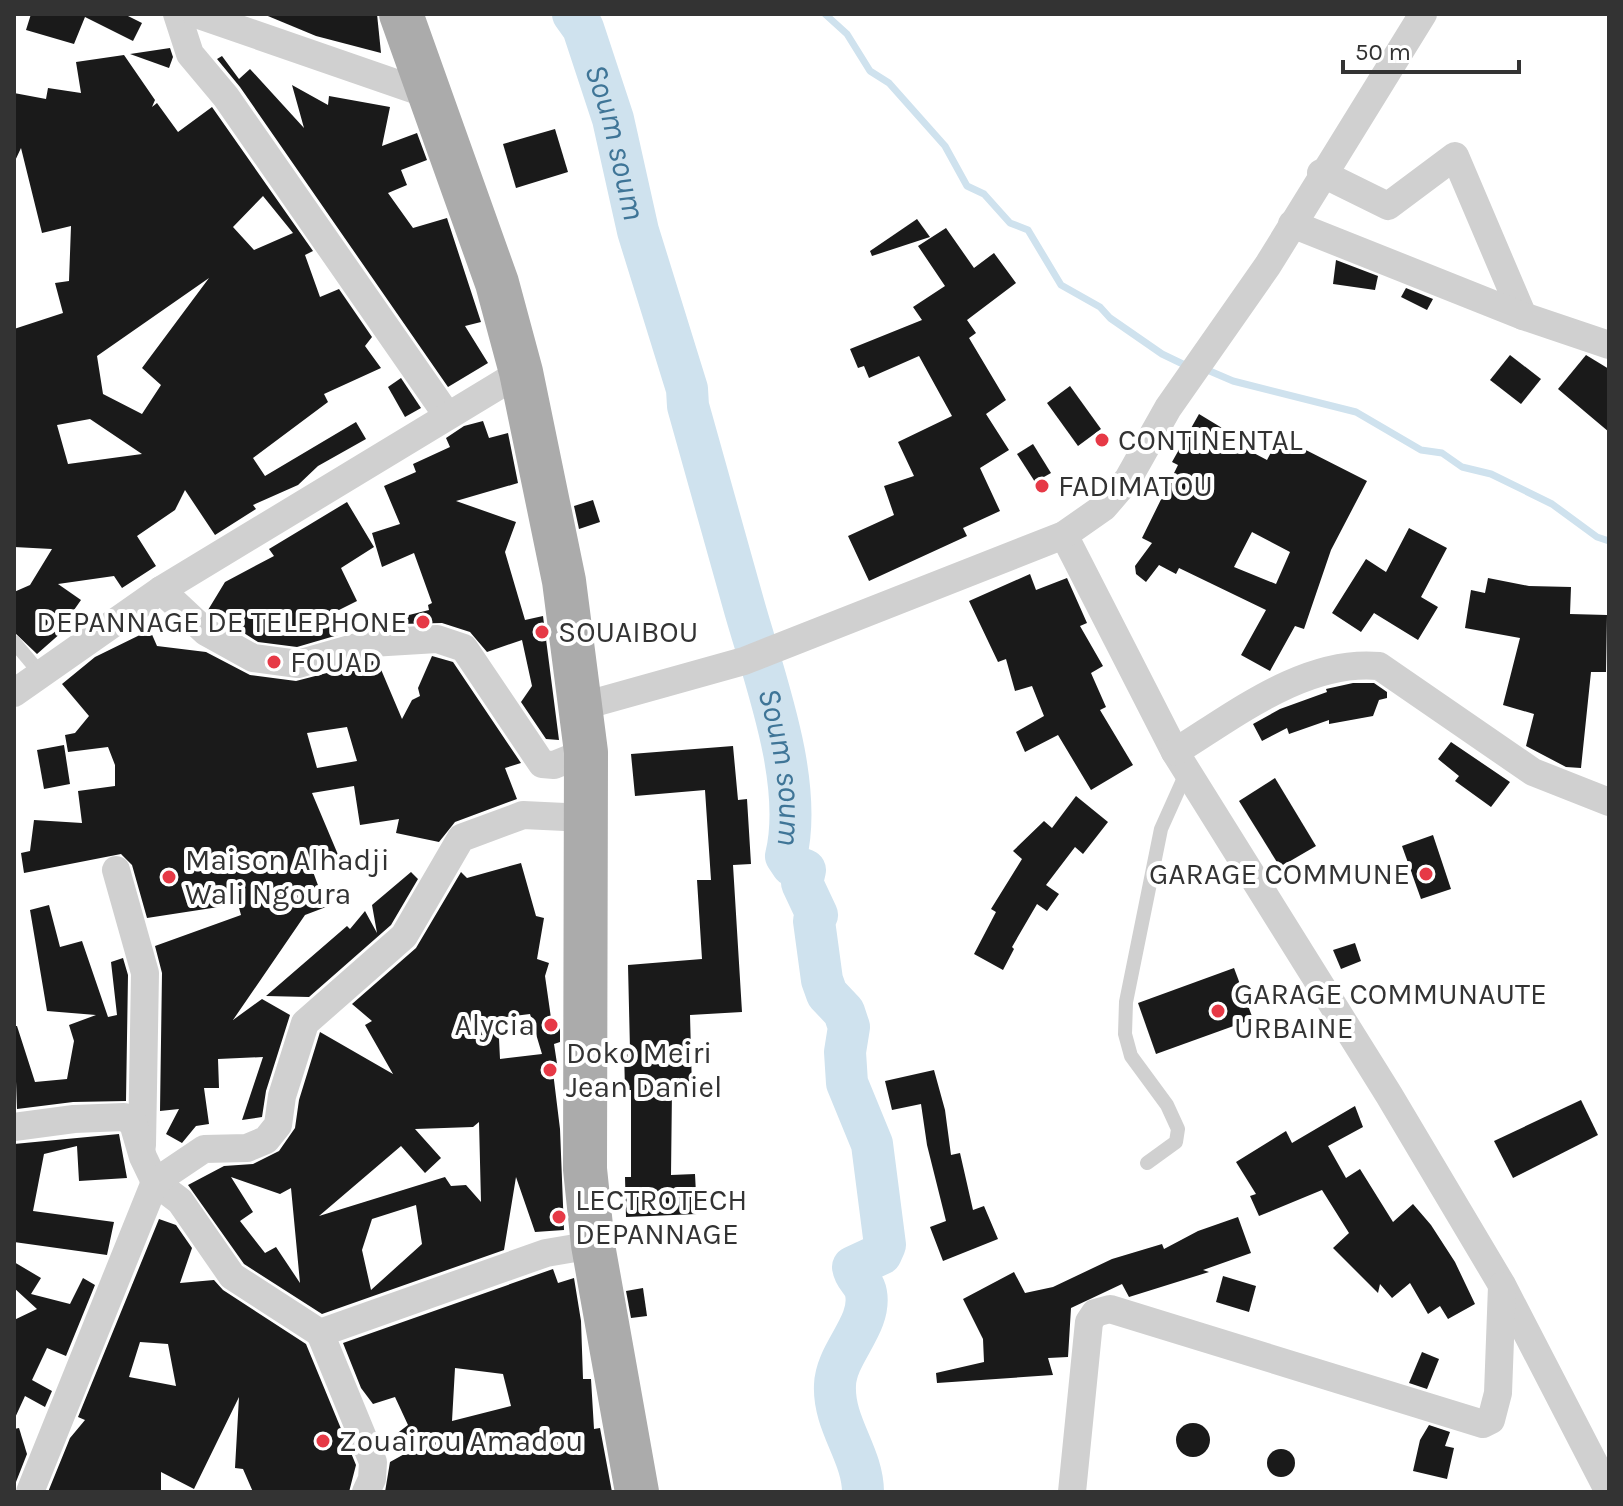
<svg xmlns="http://www.w3.org/2000/svg" width="1623" height="1506" font-family="Karla,sans-serif">
  <rect width="100%" height="100%" fill="#fff"/>
  <g fill="none" stroke-linecap="round" stroke-linejoin="round">
    <!-- stream -->
    <g stroke="#cfe2ee" stroke-width="7">
      <polyline points="825,14 847,34 870,71 889,83 945,146 967,186 984,194 1010,223 1028,230 1061,285 1100,307 1110,318 1162,354 1189,367"/>
      <polyline points="1205,369 1233,381 1356,412 1421,450 1442,453 1462,467 1491,474 1552,504 1597,537 1609,541"/>
    </g>
    <!-- river -->
    <path stroke="#cfe2ee" stroke-width="42" id="s1" d="M 573,14 L 583,28 L 613,119 L 638,231 L 687,389 L 688,406 C 707,473 725,539 744,606 C 764,677 804,782 786,856 L 792,865 L 805,870 L 802,883 L 817,915 L 814,921 L 822,980 L 827,994 L 844,1012 L 849,1027 L 845,1052 L 847,1083 L 872,1144 L 885,1245 L 881,1254 L 853,1267 C 855,1279 864,1281 866,1293 C 872,1325 836,1353 835,1385 C 833,1424 863,1455 863,1492"/>
  </g>
  <!-- building -->
  <g fill="#1a1a1a" fill-rule="evenodd">
    <polygon points="31,14 124,14 142,23 133,41 85,17 74,44 26,30"/>
    <polygon points="263,14 377,14 381,53 316,36"/>
    <polygon points="170,48 173,57 169,68 130,54"/>
    <path d="M 124,55 L 155,100 L 152,107 L 157,103 L 178,132 L 212,107 L 313,251 L 305,255 L 320,297 L 339,289 L 372,337 L 365,346 L 381,368 L 324,394 L 328,402 L 253,458 L 265,476 L 356,422 L 366,439 L 318,466 L 298,485 L 253,505 L 256,509 L 215,535 L 185,490 L 175,510 L 137,536 L 156,566 L 122,588 L 114,576 L 58,584 L 81,600 L 60,630 L 62,632 L 37,654 L 14,632 L 14,592 L 30,585 L 52,549 L 14,547 L 14,329 L 63,313 L 55,283 L 69,281 L 71,226 L 42,233 L 21,148 L 14,163 L 14,93 L 46,99 L 48,88 L 81,93 L 76,62 ZM 263,196 L 293,233 L 254,250 L 233,227 ZM 209,278 L 142,368 L 161,385 L 142,414 L 103,394 L 97,356 ZM 90,419 L 142,454 L 68,464 L 57,425 Z"/>
    <polygon points="222,56 239,79 250,69 304,128 292,85 328,105 329,96 390,107 382,146 417,133 427,160 401,170 407,185 388,193 413,228 447,218 481,322 465,326 488,363 448,387 240,87 217,59"/>
    <polygon points="555,129 568,172 516,188 503,144"/>
    <polygon points="917,219 930,237 872,256 870,251"/>
    <polygon points="946,228 974,268 994,253 1016,283 967,320 976,333 969,338 1006,400 986,414 1009,450 980,468 1000,511 963,528 967,536 869,581 848,536 894,515 884,486 914,476 898,442 952,416 919,356 869,378 864,366 858,368 850,349 922,320 913,307 945,286 918,246"/>
    <polygon points="1336,260 1378,276 1375,290 1333,284"/>
    <polygon points="1406,288 1433,299 1427,310 1401,297"/>
    <polygon points="1510,355 1541,379 1521,404 1490,380"/>
    <polygon points="1586,355 1609,369 1609,432 1558,389"/>
    <polygon points="401,378 421,408 405,417 388,387"/>
    <polygon points="1070,386 1101,429 1078,446 1047,403"/>
    <path d="M 1199,414 L 1232,434 L 1229,440 L 1267,460 L 1277,441 L 1292,449 L 1294,444 L 1367,481 L 1331,550 L 1304,629 L 1295,626 L 1270,671 L 1241,655 L 1266,610 L 1179,568 L 1176,574 L 1159,565 L 1146,582 L 1136,574 L 1135,566 L 1152,543 L 1142,538 L 1178,465 L 1172,462 ZM 1252,532 L 1290,552 L 1276,584 L 1234,567 Z"/>
    <polygon points="483,421 489,438 508,433 518,483 456,501 516,522 505,552 525,620 543,616 559,740 546,739 521,702 532,686 522,640 487,652 470,632 442,623 399,624 397,618 429,610 428,605 432,603 414,553 382,567 372,533 400,524 384,486 416,472 413,464 450,447 446,438 464,426"/>
    <polygon points="1033,444 1051,473 1035,482 1017,454"/>
    <polygon points="593,500 600,522 579,529 574,506"/>
    <polygon points="347,502 374,547 341,568 357,601 331,614 338,635 297,647 258,642 208,610 225,582 274,556 269,549"/>
    <polygon points="1409,528 1447,548 1421,597 1438,607 1418,640 1374,613 1361,632 1332,613 1366,559 1386,572"/>
    <polygon points="1030,574 1036,590 1067,578 1087,623 1080,626 1103,666 1091,673 1106,707 1100,710 1133,765 1091,790 1058,735 1025,752 1016,732 1044,716 1032,686 1015,691 1006,659 998,662 969,601"/>
    <polygon points="1488,578 1529,586 1571,587 1570,614 1607,615 1606,672 1591,672 1581,768 1566,767 1526,746 1534,714 1503,705 1520,638 1465,628 1471,590 1485,593"/>
    <path d="M 150,630 L 157,646 L 206,652 L 250,675 L 296,681 L 377,660 L 402,719 L 412,700 L 420,696 L 418,688 L 432,656 L 453,662 L 521,763 L 505,768 L 517,799 L 455,822 L 439,842 L 396,833 L 399,819 L 360,825 L 354,786 L 312,793 L 339,857 L 312,869 L 326,907 L 305,915 L 233,1020 L 262,999 L 290,1015 L 266,1091 L 262,1117 L 242,1120 L 263,1057 L 218,1059 L 219,1088 L 204,1088 L 209,1124 L 196,1126 L 182,1143 L 166,1134 L 179,1109 L 160,1111 L 162,973 L 155,946 L 241,915 L 238,904 L 147,918 L 132,865 L 121,854 L 24,873 L 21,853 L 30,851 L 34,820 L 82,823 L 78,791 L 115,786 L 115,765 L 108,747 L 68,752 L 65,735 L 75,733 L 89,716 L 62,684 L 95,657 ZM 347,727 L 357,761 L 317,768 L 307,733 Z"/>
    <polygon points="1353,683 1374,683 1387,692 1387,698 1379,700 1373,716 1329,724 1329,720 1289,734 1287,728 1262,741 1253,724 1280,709 1327,692 1326,689"/>
    <polygon points="1451,742 1510,782 1491,807 1455,781 1459,776 1438,759"/>
    <polygon points="64,745 70,784 44,789 37,750"/>
    <polygon points="733,746 738,800 747,799 751,864 733,865 742,1012 690,1015 692,1089 672,1089 671,1175 695,1174 697,1214 626,1217 625,1177 631,1177 631,1090 625,1090 624,1050 630,1050 628,965 702,959 697,880 711,880 705,790 635,796 631,754"/>
    <polygon points="1275,778 1316,846 1280,867 1239,801"/>
    <polygon points="1076,796 1108,822 1083,854 1075,847 1046,885 1059,894 1047,911 1037,904 1012,947 1014,949 1003,970 974,954 996,912 991,909 1022,859 1013,851 1044,821 1052,828"/>
    <polygon points="1433,835 1451,889 1421,899 1402,846"/>
    <path d="M 521,863 L 536,916 L 544,918 L 537,959 L 549,963 L 545,976 L 552,1025 L 560,1022 L 560,1042 L 554,1044 L 558,1070 L 553,1072 L 560,1129 L 564,1230 L 535,1232 L 516,1177 L 504,1250 L 322,1314 L 244,1264 L 188,1185 L 224,1166 L 253,1164 L 279,1151 L 295,1128 L 299,1100 L 320,1032 L 393,1074 L 365,1025 L 372,1021 L 352,1004 L 416,948 L 461,872 L 467,878 ZM 530,1014 L 542,1054 L 500,1059 L 498,1018 ZM 479,1122 L 481,1202 L 466,1185 L 451,1186 L 445,1177 L 319,1216 L 401,1146 L 425,1173 L 441,1158 L 415,1129 L 473,1127 ZM 231,1177 L 280,1194 L 291,1188 L 300,1283 L 276,1247 L 265,1253 L 240,1221 L 253,1212 ZM 416,1205 L 422,1244 L 371,1290 L 362,1250 L 372,1219 Z"/>
    <polygon points="411,872 418,879 391,925 309,997 266,996 347,926 350,929 365,911 377,933 372,905"/>
    <polygon points="49,905 60,947 82,941 108,1017 117,1015 111,962 123,958 128,975 126,1101 73,1102 17,1109 14,1026 17,1026 35,1082 67,1079 74,1041 69,1025 96,1015 47,1011 30,910"/>
    <polygon points="1355,943 1361,961 1341,969 1333,950"/>
    <polygon points="1234,968 1253,1019 1156,1054 1138,1003"/>
    <polygon points="934,1070 945,1110 951,1155 960,1153 973,1210 984,1206 998,1239 943,1261 930,1227 946,1221 927,1145 921,1104 892,1110 885,1081"/>
    <polygon points="1581,1100 1598,1135 1513,1178 1494,1141"/>
    <polygon points="1355,1106 1363,1127 1328,1146 1346,1178 1360,1169 1393,1222 1413,1204 1431,1225 1455,1262 1475,1304 1448,1319 1440,1306 1428,1314 1410,1283 1392,1298 1380,1284 1378,1293 1333,1248 1349,1233 1322,1190 1259,1216 1250,1196 1256,1194 1236,1162 1286,1131 1292,1143"/>
    <polygon points="119,1134 127,1178 79,1181 77,1146 44,1154 33,1211 114,1222 107,1255 14,1242 14,1144"/>
    <polygon points="1238,1217 1251,1253 1203,1270 1209,1272 1129,1297 1122,1284 1071,1308 1068,1357 1048,1358 1053,1375 937,1383 936,1373 984,1362 983,1339 963,1299 1014,1272 1025,1293 1053,1287 1112,1259 1162,1244 1164,1249 1198,1231"/>
    <path d="M 159,1219 L 176,1225 L 192,1248 L 180,1283 L 214,1280 L 223,1290 L 306,1344 L 356,1465 L 349,1492 L 253,1492 L 243,1469 L 235,1468 L 239,1397 L 194,1489 L 161,1472 L 161,1492 L 48,1492 L 70,1438 L 85,1420 L 78,1417 ZM 140,1342 L 168,1344 L 176,1386 L 129,1377 Z"/>
    <polygon points="14,1262 41,1278 31,1294 70,1304 83,1278 95,1285 66,1356 47,1348 32,1380 52,1391 45,1407 25,1396 14,1420 14,1320 37,1309 14,1288"/>
    <path d="M 553,1269 L 558,1283 L 574,1278 L 581,1321 L 583,1379 L 591,1379 L 594,1429 L 600,1428 L 612,1492 L 385,1492 L 390,1462 L 408,1452 L 395,1435 L 408,1425 L 395,1397 L 373,1404 L 361,1388 L 343,1343 ZM 455,1368 L 503,1374 L 511,1406 L 452,1421 Z"/>
    <polygon points="1223,1276 1256,1286 1249,1312 1216,1302"/>
    <polygon points="643,1288 647,1316 631,1318 626,1291"/>
    <polygon points="1422,1352 1439,1359 1427,1389 1409,1383"/>
    <circle cx="1193" cy="1440" r="17"/>
    <polygon points="1429,1425 1450,1432 1445,1446 1454,1448 1447,1479 1413,1471 1420,1440"/>
    <polygon points="19,1428 27,1454 14,1487 14,1429"/>
    <circle cx="1281" cy="1463" r="14"/>
  </g>
  <g fill="none" stroke-linecap="round" stroke-linejoin="round">
    <!-- service -->
    <g stroke="#d0d0d0" stroke-width="14">
      <polyline points="14,642 40,673"/>
      <polyline points="1147,1163 1176,1142 1178,1129 1167,1105 1131,1056 1125,1034 1126,1002 1161,829 1187,771"/>
    </g>
    <!-- minor -->
    <g stroke="#d0d0d0" stroke-width="28">
      <polyline points="177,14 190,54 226,97 447,415"/>
      <polyline points="196,14 430,95"/>
      <polyline points="1321,173 1388,206 1455,156 1523,316"/>
      <polyline points="1292,224 1523,316 1609,345"/>
      <polyline points="1064,535 1175,752 1389,1095 1502,1285 1609,1492"/>
      <polyline points="161,590 206,632 253,658 298,664 371,643 437,639 464,648 542,764 554,765 586,752"/>
      <polyline points="14,693 161,590 521,372"/>
      <polyline points="583,706 744,661 1064,535 1104,507 1128,479 1168,408 1268,265 1423,14"/>
      <path d="M 1175,752 C 1235,715 1305,659 1379,666 L 1533,772 L 1609,802"/>
      <polyline points="116,870 145,973 142,1145"/>
      <polyline points="14,1127 74,1119 124,1117 133,1123 143,1157 155,1182 180,1201 232,1276 320,1333 546,1253 593,1245"/>
      <polyline points="320,1333 373,1462 372,1479 366,1492"/>
      <polyline points="30,1492 155,1182 204,1149 247,1148 266,1140 278,1125 282,1096 305,1023 404,936 461,838 523,815 586,818"/>
      <polyline points="1072,1492 1089,1322 1095,1313 1110,1309 1483,1424 1491,1420 1498,1393 1502,1286"/>
    </g>
    <!-- primary -->
    <polyline stroke="#ababab" stroke-width="44" points="401,14 497,283 521,372 564,581 586,752 585,1169 593,1245 637,1492"/>
  </g>
  <!-- markers -->
  <g fill="#e63946" stroke="#fff" stroke-width="3">
    <circle cx="1102" cy="440" r="8"/>
    <circle cx="1042" cy="486" r="8"/>
    <circle cx="423" cy="622" r="8"/>
    <circle cx="542" cy="632" r="8"/>
    <circle cx="274" cy="662" r="8"/>
    <circle cx="1426" cy="874" r="8"/>
    <circle cx="169" cy="877" r="8"/>
    <circle cx="1218" cy="1011" r="8"/>
    <circle cx="551" cy="1025" r="8"/>
    <circle cx="550" cy="1070" r="8"/>
    <circle cx="559" cy="1217" r="8"/>
    <circle cx="323" cy="1441" r="8"/>
  </g>
  <g text-anchor="middle" stroke-width="8" stroke-linejoin="round" paint-order="stroke">
    <!-- poi labels -->
    <g font-size="30" fill="#333" stroke="#fff" text-anchor="start">
      <text x="1118" y="450">CONTINENTAL</text>
      <text x="1058" y="496">FADIMATOU</text>
      <text x="407" y="632" text-anchor="end">DEPANNAGE DE TELEPHONE</text>
      <text x="558" y="642">SOUAIBOU</text>
      <text x="290" y="672">FOUAD</text>
      <text x="185" y="870">Maison Alhadji<tspan x="185" dy="34">Wali Ngoura</tspan></text>
      <text x="1410" y="884" text-anchor="end">GARAGE COMMUNE</text>
      <text x="1234" y="1004">GARAGE COMMUNAUTE<tspan x="1234" dy="34">URBAINE</tspan></text>
      <text x="535" y="1035" text-anchor="end">Alycia</text>
      <text x="566" y="1063">Doko Meiri<tspan x="566" dy="34">Jean Daniel</tspan></text>
      <text x="575" y="1210">LECTROTECH<tspan x="575" dy="34">DEPANNAGE</tspan></text>
      <text x="339" y="1451">Zouairou Amadou</text>
    </g>
    <!-- water labels -->
    <g font-size="32" font-style="italic" fill="#3f7597" stroke="#fff">
      <text dy="11" stroke="none"><textPath href="#s1" startOffset="136">Soum soum</textPath></text>
      <text dy="11" stroke="none"><textPath href="#s1" startOffset="784">Soum soum</textPath></text>
    </g>
  </g>
  <!-- border -->
  <rect width="1623" height="1506" fill="none" stroke="#333333" stroke-width="32"/>
  <!-- scale -->
  <path d="M1343 60v12h176v-12" fill="none" stroke="#333333" stroke-width="4"/>
  <text x="1355" y="60" font-size="24" fill="#333333" stroke="#ffffff" stroke-width="6" paint-order="stroke">50 m</text>
</svg>
